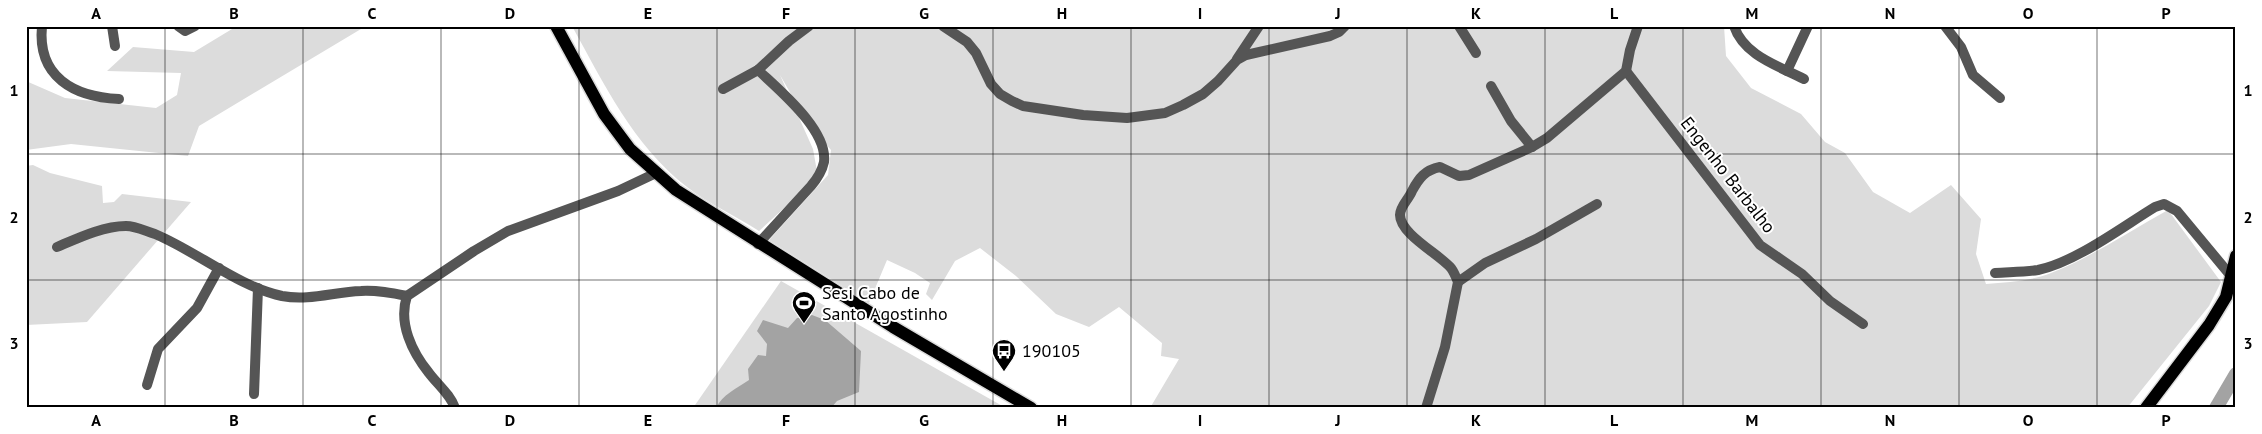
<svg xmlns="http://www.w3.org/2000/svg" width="2262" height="434" font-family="'PT Sans',sans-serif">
  <rect width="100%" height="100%" fill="#fff"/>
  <!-- green -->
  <g fill="#dcdcdc">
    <polygon points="237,26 366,26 199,126 188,156 71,144 26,150 26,81 65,98 156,108 177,95 181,73 107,71 133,47 194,52"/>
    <path d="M 572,26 L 1724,26 L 1726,56 L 1751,88 L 1801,114 L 1825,142 L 1845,153 L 1873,192 L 1910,213 L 1951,185 L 1981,219 L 1976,254 L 1986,284 C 2008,282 2031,281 2051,273 C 2092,257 2130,231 2168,210 L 2221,282 L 2209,306 L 2127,408 L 1150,408 L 1179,359 L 1161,356 L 1162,343 L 1119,307 L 1089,327 L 1056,314 L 1016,276 L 980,248 L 955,261 L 932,300 L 926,294 L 930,283 L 915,273 L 887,260 L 869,303 L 769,240 L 828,175 L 831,150 L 807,122 L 780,75 L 813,149 L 818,177 L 759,231 C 736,216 709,204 687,187 C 633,145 604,84 572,26 Z"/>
    <polygon points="33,165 50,173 102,186 103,203 114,202 122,194 191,202 87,322 26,325 26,166"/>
    <polygon points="781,281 1006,408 693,408"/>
  </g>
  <!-- water -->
  <path fill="#a3a3a3" d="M 812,315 L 825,320 L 861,351 L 859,392 L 837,401 L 831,408 L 716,408 C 722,395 737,388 749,380 L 748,369 L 758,355 L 766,356 L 767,344 L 757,331 L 763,320 L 788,328 L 797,318 Z"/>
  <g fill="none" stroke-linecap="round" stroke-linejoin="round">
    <!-- river -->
    <polyline stroke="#a3a3a3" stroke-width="14" points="2216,408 2236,374"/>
    <!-- major casing -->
    <g stroke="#dbdbdb" stroke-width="15">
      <g id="major">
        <polyline points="556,26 604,114 630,149 676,190 893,327 1031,408"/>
        <polyline points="2146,408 2209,325 2226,297 2236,256"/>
      </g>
    </g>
    <!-- minor -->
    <g stroke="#555" stroke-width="10">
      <path d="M 42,26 C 37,77 74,97 119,99"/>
      <polyline points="112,26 115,46"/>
      <polyline points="178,26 185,31 195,26"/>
      <polyline points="943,26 967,42 976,53 991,84 1000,94 1012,101 1023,106 1083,115 1127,118 1165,113 1183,105 1203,94 1218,81 1237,60 1246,55 1330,36 1339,32 1345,26"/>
      <polyline points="1459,26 1476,53"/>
      <path d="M 1734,26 C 1744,56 1779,66 1804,79"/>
      <polyline points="1945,26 1961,47 1973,75 2000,98"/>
      <polyline points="1237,59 1259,26"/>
      <polyline points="1626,71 1760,245 1802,274 1830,301 1863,324"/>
      <polyline points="1787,71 1808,26"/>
      <polyline points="1491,86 1511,121 1532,147"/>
      <polyline points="723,89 758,70"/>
      <path d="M 758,244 L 811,186 C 817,179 822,171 824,162 C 828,130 779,90 758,70 L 789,41 L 809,26"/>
      <path d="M 57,247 C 78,238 103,226 126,226 C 136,226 145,231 155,234 C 196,251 239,287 282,296 C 309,301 334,292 361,291 C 377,290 392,293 407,296"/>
      <path d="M 1995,273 C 2010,272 2025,272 2038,270 C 2076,262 2122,227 2155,207 L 2164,204 L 2177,211 L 2231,276"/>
      <polyline points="1458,282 1485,263 1536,239 1597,204"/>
      <polyline points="147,385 158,349 197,308 219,268"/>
      <polyline points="254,394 258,288"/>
      <path d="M 455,408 C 450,394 438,385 429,373 C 412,352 398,323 407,296 L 474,251 L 508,231 L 618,191 L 656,173"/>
      <path d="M 1426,408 L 1445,347 L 1458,282 C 1456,277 1454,272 1451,268 C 1439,254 1400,234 1400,215 C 1400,206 1409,199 1412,191 C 1419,178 1425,170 1440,167 L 1459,176 L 1469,175 L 1532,147 L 1547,138 L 1626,71 L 1630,50 L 1638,26"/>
    </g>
    <!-- major -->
    <use href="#major" stroke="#000" stroke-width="12"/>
  </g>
  <!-- grid -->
  <path fill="none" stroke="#000" stroke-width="1" stroke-opacity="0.55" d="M 165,26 L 165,408M 303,26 L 303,408M 441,26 L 441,408M 579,26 L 579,408M 717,26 L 717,408M 855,26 L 855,408M 993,26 L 993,408M 1131,26 L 1131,408M 1269,26 L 1269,408M 1407,26 L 1407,408M 1545,26 L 1545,408M 1683,26 L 1683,408M 1821,26 L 1821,408M 1959,26 L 1959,408M 2097,26 L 2097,408M 26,154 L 2236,154M 26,280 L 2236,280"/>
  <!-- icons -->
  <defs>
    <g id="stadium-pin" transform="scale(1.25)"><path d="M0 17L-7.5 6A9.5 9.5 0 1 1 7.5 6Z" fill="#000" stroke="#fff"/><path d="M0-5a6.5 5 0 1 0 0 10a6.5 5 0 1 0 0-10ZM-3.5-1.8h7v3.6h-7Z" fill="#fff"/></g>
    <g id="bus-pin" transform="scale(1.25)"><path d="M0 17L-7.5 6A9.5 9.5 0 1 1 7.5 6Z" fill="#000" stroke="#fff"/><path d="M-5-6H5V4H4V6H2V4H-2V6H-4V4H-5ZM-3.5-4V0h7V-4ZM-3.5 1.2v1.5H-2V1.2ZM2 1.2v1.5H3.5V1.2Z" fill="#fff"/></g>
  </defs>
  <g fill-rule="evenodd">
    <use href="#stadium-pin" x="804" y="303"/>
    <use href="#bus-pin" x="1004" y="351"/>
  </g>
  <g text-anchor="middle" stroke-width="4" stroke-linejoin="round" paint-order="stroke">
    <!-- street labels -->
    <g font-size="18" fill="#000" stroke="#fff">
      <text transform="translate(1728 175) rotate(52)" y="6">Engenho Barbalho</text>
    </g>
    <!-- poi labels -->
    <g font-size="18" fill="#000" stroke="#fff" text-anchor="start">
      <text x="822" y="299">Sesi Cabo de<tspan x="822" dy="21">Santo Agostinho</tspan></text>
      <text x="1022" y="357">190105</text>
    </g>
  </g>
  <!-- border -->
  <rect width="2262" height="434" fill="none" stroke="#ffffff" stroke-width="55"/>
  <rect x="28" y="28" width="2206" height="378" fill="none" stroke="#000" stroke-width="2"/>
  <g font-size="16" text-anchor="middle" font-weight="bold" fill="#000">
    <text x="96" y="19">A</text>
    <text x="234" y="19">B</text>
    <text x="372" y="19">C</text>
    <text x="510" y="19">D</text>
    <text x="648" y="19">E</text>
    <text x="786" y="19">F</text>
    <text x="924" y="19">G</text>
    <text x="1062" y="19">H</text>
    <text x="1200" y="19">I</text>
    <text x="1338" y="19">J</text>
    <text x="1476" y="19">K</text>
    <text x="1614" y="19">L</text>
    <text x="1752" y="19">M</text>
    <text x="1890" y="19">N</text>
    <text x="2028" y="19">O</text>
    <text x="2166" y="19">P</text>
    <text x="14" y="96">1</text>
    <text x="2248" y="96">1</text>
    <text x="14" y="223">2</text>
    <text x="2248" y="223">2</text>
    <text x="14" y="349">3</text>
    <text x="2248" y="349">3</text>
    <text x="96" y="426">A</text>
    <text x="234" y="426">B</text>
    <text x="372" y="426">C</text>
    <text x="510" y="426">D</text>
    <text x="648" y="426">E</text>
    <text x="786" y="426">F</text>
    <text x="924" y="426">G</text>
    <text x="1062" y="426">H</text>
    <text x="1200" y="426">I</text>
    <text x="1338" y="426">J</text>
    <text x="1476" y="426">K</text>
    <text x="1614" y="426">L</text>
    <text x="1752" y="426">M</text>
    <text x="1890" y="426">N</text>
    <text x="2028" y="426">O</text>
    <text x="2166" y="426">P</text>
  </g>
</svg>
